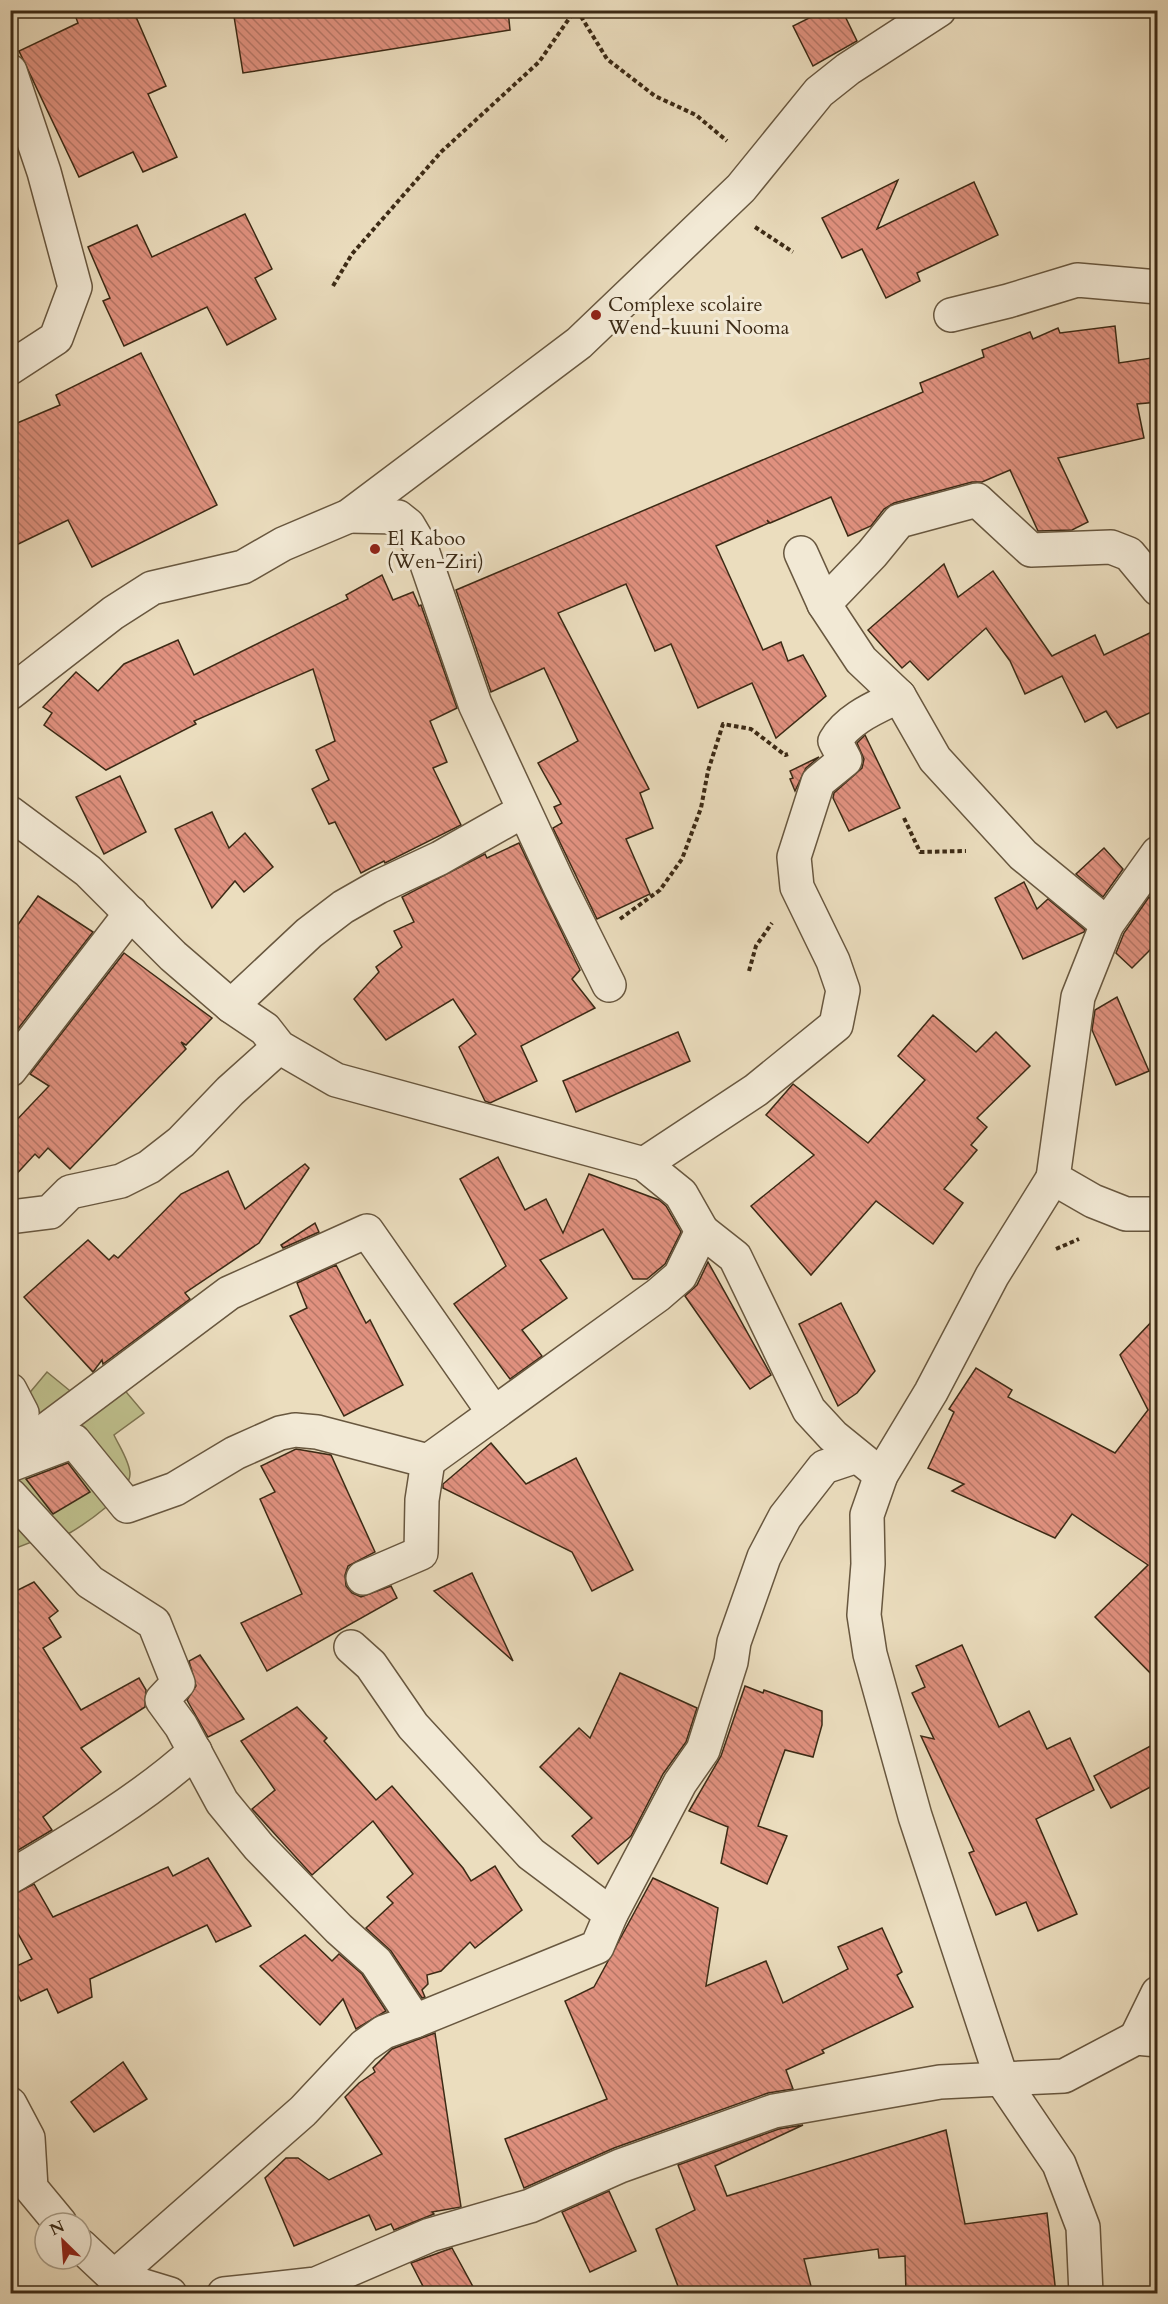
<svg xmlns="http://www.w3.org/2000/svg" width="1168" height="2304" font-family="Cardo,serif">
  <defs>
    <pattern id="building-back-hatch" width="6" height="6" patternUnits="userSpaceOnUse" patternTransform="scale(1.5)"><rect width="6" height="6" fill="#e0917f"/><path d="M-1 5l2 2M0 0l6 6M5-1l2 2" fill="none" stroke="#b77767"/></pattern>
  </defs>
  <rect width="100%" height="100%" fill="#ebddbe"/>
  <filter id="stains"><feTurbulence type="fractalNoise" baseFrequency=".00333" numOctaves="4"/><feColorMatrix values="0 0 0 0 .2 0 0 0 0 .09 0 0 0 0 .02 0 0 0 .5 -.17"/></filter>
  <radialGradient id="worn" r=".72"><stop offset=".6" stop-color="#630" stop-opacity="0"/><stop offset="1" stop-color="#630" stop-opacity=".3"/></radialGradient>
  <!-- green -->
  <path fill="#bebf8c" stroke="#7d7450" stroke-width="1.5" d="M 47,1372 L 80,1399 L 122,1387 L 144,1413 L 114,1435 C 119,1446 130,1462 130,1474 C 130,1494 85,1524 68,1534 L 60,1531 L 11,1550 L 11,1415 Z"/>
  <!-- building -->
  <g fill="url(#building-back-hatch)" stroke="#3c2a15" stroke-width="1.5">
    <polygon points="73,10 133,10 166,86 148,94 177,157 143,172 133,152 79,177 19,51 78,23"/>
    <polygon points="233,10 508,10 510,30 243,73"/>
    <polygon points="825,10 842,10 857,41 813,66 793,26"/>
    <polygon points="898,180 877,229 974,182 998,235 917,273 920,281 886,298 862,249 842,258 822,218"/>
    <polygon points="245,214 272,269 255,278 276,319 227,345 207,307 124,346 103,301 110,298 88,247 137,225 152,257"/>
    <polygon points="1115,326 1119,363 1158,357 1158,402 1137,404 1144,438 1058,458 1088,522 1072,530 1038,531 1010,470 982,482 972,482 894,503 884,509 871,526 848,536 831,497 770,523 767,520 769,523 716,546 763,650 781,642 788,661 803,655 826,696 776,738 752,683 698,708 671,644 655,651 626,584 558,613 649,789 640,793 653,828 626,839 650,894 597,919 553,828 562,823 554,807 561,804 538,763 578,741 544,668 491,692 456,590 923,392 920,383 984,357 982,350 1030,332 1033,339 1058,328 1060,333"/>
    <polygon points="141,353 217,505 92,567 68,520 10,548 10,426 60,405 56,395"/>
    <polygon points="944,564 958,597 993,571 1052,656 1095,635 1104,655 1158,629 1158,709 1117,728 1106,711 1085,722 1062,676 1025,694 1010,661 986,628 928,680 910,661 902,668 868,630"/>
    <polygon points="382,575 393,600 413,592 419,606 421,605 457,708 430,721 447,762 433,768 461,825 385,863 384,861 361,873 335,822 329,824 312,789 329,780 316,750 335,741 313,669 194,721 196,724 106,770 44,725 52,713 43,707 76,672 98,691 124,664 178,640 194,675 348,599 346,595"/>
    <polygon points="865,735 900,808 849,831 833,798 834,793 862,768 864,759 857,743"/>
    <polygon points="819,757 806,768 795,791 790,779 793,778 790,771"/>
    <polygon points="120,776 146,832 104,854 76,797"/>
    <polygon points="212,812 229,848 245,833 273,867 244,892 235,881 212,908 175,829"/>
    <polygon points="519,843 580,970 572,979 595,1008 521,1046 537,1081 490,1103 485,1101 459,1047 476,1034 453,999 386,1040 354,999 379,972 376,967 402,947 394,931 414,922 402,897 485,854 487,858"/>
    <polygon points="1104,848 1123,869 1103,897 1076,874"/>
    <polygon points="1024,882 1037,909 1048,899 1085,930 1084,932 1023,959 995,898"/>
    <polygon points="38,896 93,932 10,1039 10,936"/>
    <polygon points="1149,897 1158,906 1158,942 1132,968 1116,953 1124,933"/>
    <polygon points="124,953 212,1018 186,1045 181,1042 186,1049 70,1169 48,1148 39,1158 35,1154 10,1181 10,1127 49,1086 30,1074"/>
    <polygon points="1117,997 1149,1071 1116,1085 1092,1030 1095,1010"/>
    <polygon points="933,1015 976,1052 996,1032 1030,1066 977,1118 987,1127 971,1145 977,1150 944,1189 963,1203 933,1244 876,1201 811,1275 751,1206 814,1155 766,1115 793,1084 868,1143 925,1080 898,1056"/>
    <polygon points="678,1032 690,1061 576,1112 563,1081"/>
    <polygon points="498,1157 525,1210 546,1199 563,1233 589,1174 659,1200 666,1206 681,1232 665,1264 647,1279 633,1279 603,1229 540,1260 567,1298 522,1330 542,1356 510,1379 454,1304 506,1266 460,1179"/>
    <polygon points="305,1164 309,1168 259,1243 185,1293 190,1299 103,1364 102,1360 93,1372 24,1297 88,1240 109,1260 114,1255 118,1258 181,1194 228,1171 245,1209"/>
    <polygon points="315,1223 319,1232 283,1248 281,1245"/>
    <polygon points="708,1262 771,1375 750,1389 685,1296 697,1285"/>
    <polygon points="336,1265 366,1323 370,1320 403,1385 344,1416 290,1316 307,1308 297,1283"/>
    <polygon points="841,1303 875,1371 857,1393 838,1406 799,1324"/>
    <polygon points="1158,1315 1158,1681 1095,1617 1148,1565 1072,1514 1055,1538 952,1491 964,1484 928,1468 954,1412 949,1409 976,1368 1012,1390 1008,1397 1115,1453 1148,1410 1120,1355"/>
    <polygon points="491,1443 526,1484 576,1458 633,1570 592,1591 572,1552 443,1488 443,1484"/>
    <polygon points="296,1449 331,1455 375,1552 348,1566 345,1575 346,1586 352,1593 361,1597 391,1586 397,1598 267,1671 241,1623 302,1594 260,1499 275,1492 261,1466"/>
    <polygon points="68,1463 90,1492 53,1514 26,1479"/>
    <polygon points="472,1573 513,1661 434,1591"/>
    <polygon points="34,1582 58,1611 49,1618 61,1637 43,1648 81,1710 139,1678 146,1690 145,1707 81,1748 101,1772 43,1817 52,1830 10,1855 10,1594"/>
    <polygon points="962,1645 999,1727 1029,1711 1047,1749 1070,1738 1094,1790 1036,1819 1077,1914 1038,1931 1026,1902 996,1915 969,1853 974,1851 921,1736 934,1739 912,1693 925,1687 916,1666"/>
    <polygon points="200,1655 244,1719 208,1737 187,1700 196,1686 189,1661"/>
    <polygon points="620,1673 697,1708 686,1742 663,1774 631,1836 598,1864 572,1836 592,1818 540,1767 579,1728 590,1738"/>
    <polygon points="745,1686 763,1693 764,1690 822,1711 822,1725 813,1757 785,1750 758,1826 787,1836 767,1884 721,1863 728,1827 689,1811 721,1756"/>
    <polygon points="297,1707 327,1738 324,1741 376,1800 392,1786 463,1868 471,1881 495,1866 522,1910 475,1948 470,1942 441,1971 427,1975 428,1984 422,1990 425,1997 422,1998 391,1951 366,1928 393,1903 387,1897 413,1874 373,1821 312,1875 252,1809 275,1790 241,1741"/>
    <polygon points="1158,1742 1158,1783 1111,1808 1094,1776"/>
    <polygon points="208,1858 251,1926 216,1942 207,1925 90,1979 92,1997 58,2013 47,1989 21,2001 10,1980 10,1969 32,1959 10,1919 10,1896 34,1884 53,1917 168,1867 173,1876"/>
    <polygon points="653,1878 718,1908 706,1986 766,1961 783,2003 848,1969 838,1947 882,1928 902,1972 897,1975 913,2007 822,2050 824,2053 786,2070 793,2089 768,2093 614,2148 524,2188 505,2139 607,2099 565,2001 594,1987"/>
    <polygon points="305,1935 332,1961 339,1954 362,1974 386,2011 356,2029 343,1999 320,2025 260,1966"/>
    <polygon points="435,2033 461,2207 432,2212 434,2214 394,2230 391,2224 376,2230 369,2215 294,2246 265,2178 286,2158 298,2158 329,2180 382,2154 345,2097 359,2083 375,2072 373,2068 392,2049"/>
    <polygon points="123,2062 147,2099 94,2132 71,2102"/>
    <polygon points="803,2125 715,2166 727,2196 946,2130 965,2224 1047,2213 1056,2294 906,2294 905,2256 879,2258 878,2249 804,2259 813,2294 681,2294 656,2229 695,2210 678,2165 779,2129"/>
    <polygon points="609,2191 636,2251 590,2272 562,2212"/>
    <polygon points="452,2248 477,2294 427,2294 411,2263"/>
  </g>
  <g fill="none" stroke-linecap="round" stroke-linejoin="round">
    <!-- minor casing -->
    <g stroke="#68573f" stroke-width="36">
      <g id="minor">
        <polyline points="10,71 44,172 75,287 56,338 10,368"/>
        <polyline points="951,315 1008,301 1077,280 1158,287"/>
        <polyline points="349,516 398,517 408,525 421,547 475,704 560,887 609,985"/>
        <polyline points="801,553 824,604 861,660 899,696 935,759 1023,855 1107,924 1078,997 1053,1178 1093,1201 1126,1214 1158,1214"/>
        <polyline points="824,604 872,554 899,521 977,500 1031,550 1111,547 1129,554 1158,589"/>
        <polyline points="10,693 113,613 152,588 243,567 283,544 349,516 579,343 741,188 819,92 848,69 939,10"/>
        <polyline points="10,813 88,871 173,956 231,1006 265,1029 279,1047 336,1080 644,1164 681,1194 702,1231"/>
        <polyline points="1107,924 1158,853"/>
        <polyline points="231,1006 309,933 343,907 378,887 440,858 523,811"/>
        <polyline points="10,1070 131,913"/>
        <path d="M 644,1164 L 756,1090 L 836,1025 L 843,990 L 833,961 L 797,887 L 794,857 L 818,782 L 845,760 L 835,741 C 848,718 877,707 899,696"/>
        <polyline points="1053,1178 992,1276 931,1392 881,1475 867,1515 868,1564 864,1615 870,1654 915,1816 1002,2080 1059,2164 1083,2227 1086,2294"/>
        <polyline points="10,1217 50,1212 70,1192 121,1181 149,1167 181,1142 230,1091 279,1047"/>
        <polyline points="10,1390 22,1413 10,1435"/>
        <polyline points="18,1451 229,1293 367,1231 494,1413"/>
        <polyline points="10,1465 74,1441 127,1506 175,1489 235,1453 280,1433 295,1430 317,1432 428,1461 658,1295 680,1276 702,1231 735,1257 809,1410 833,1436 881,1475"/>
        <polyline points="10,1495 90,1582 154,1623 178,1683 162,1700 181,1726 222,1802 259,1847 339,1929 376,1962 415,2021 384,2032 364,2046 303,2111 114,2277"/>
        <polyline points="363,1578 421,1553 422,1500 428,1461"/>
        <polyline points="351,1647 371,1665 413,1726 531,1854 611,1914"/>
        <path d="M 10,1877 C 74,1839 141,1800 195,1751"/>
        <polyline points="415,2021 597,1947 611,1914 680,1783 703,1750 731,1662 734,1642 764,1557 785,1517 824,1467 857,1456"/>
        <polyline points="1136,2038 1158,1993"/>
        <polyline points="10,2104 28,2138 31,2188 60,2223"/>
        <polyline points="81,2246 114,2277 170,2294"/>
        <polyline points="224,2294 316,2284 430,2235 530,2206 620,2166 774,2111 940,2082 1064,2076 1136,2038 1158,2040"/>
      </g>
    </g>
    <!-- path -->
    <g stroke="#3c2a15" stroke-width="4" stroke-dasharray="4.5 3" stroke-linecap="butt">
      <polyline points="577,10 607,59 655,96 696,115 727,141"/>
      <polyline points="755,227 793,252"/>
      <polyline points="333,286 352,254 441,152 539,62 575,10"/>
      <polyline points="904,818 920,852 966,851"/>
      <polyline points="620,919 660,890 682,859 701,808 708,771 723,724 751,729 785,755 788,754"/>
      <polyline points="749,971 756,946 772,923"/>
      <polyline points="1056,1249 1079,1239"/>
    </g>
    <!-- minor -->
    <use href="#minor" stroke="#f2e9d5" stroke-width="33"/>
  </g>
  <!-- markers -->
  <g fill="#8f2418" stroke="#f2e9d5" stroke-width="2">
    <circle cx="596" cy="315" r="6"/>
    <circle cx="375" cy="549" r="6"/>
  </g>
  <g text-anchor="middle" stroke-width="6" stroke-linejoin="round" paint-order="stroke">
    <!-- poi labels -->
    <g font-size="20" fill="#3c2a15" stroke="#f2e9d5" text-anchor="start">
      <text x="608" y="311">Complexe scolaire<tspan x="608" dy="23">Wend-kuuni Nooma</tspan></text>
      <text x="387" y="545">El Kaboo<tspan x="387" dy="23">(Wen-Ziri)</tspan></text>
    </g>
  </g>
  <!-- margin -->
  <rect width="1168" height="2304" fill="none" stroke="#ebddbe" stroke-width="36"/>
  <rect x="12" y="12" width="1144" height="2280" fill="none" stroke="#3c2a15" stroke-width="3"/>
  <rect x="18" y="18" width="1132" height="2268" fill="none" stroke="#3c2a15" stroke-width="1.5"/>
  <!-- north arrow -->
  <g transform="translate(63 2241) rotate(335)"><circle r="28" fill="#f2e9d5" stroke="#a99d88" stroke-width="1.5"/>
  <path d="M0-4.5L10 22L0 15L-10 22Z" fill="#8f2418"/>
  <text y="-9" font-size="16" font-weight="bold" text-anchor="middle" fill="#3c2a15">N</text>
  </g>
  <rect width="100%" height="100%" filter="url(#stains)"/>
  <rect width="100%" height="100%" fill="url(#worn)"/>
</svg>
